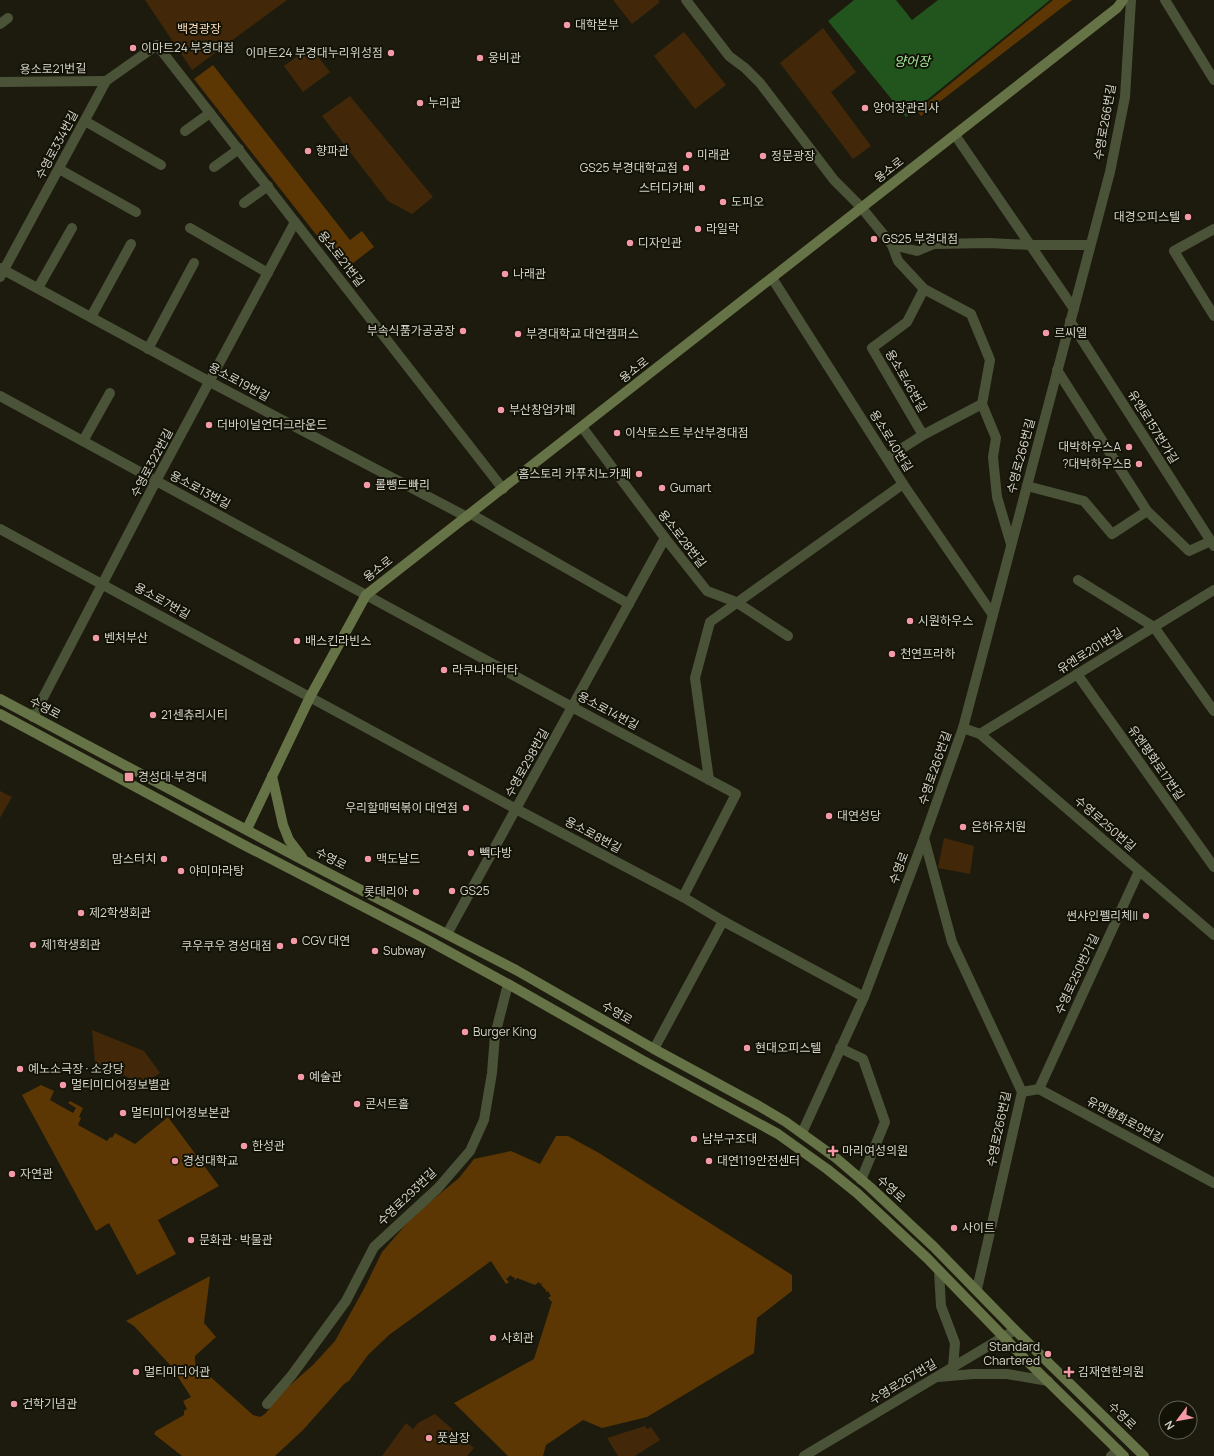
<svg xmlns="http://www.w3.org/2000/svg" width="1214" height="1456" font-family="Manrope,'Noto Sans KR',sans-serif">
  <rect width="100%" height="100%" fill="#1c1b0e"/>
  <!-- green -->
  <g fill="#422809">
    <polygon points="145,0 287,0 192,70"/>
    <polygon points="613,0 658,0 660,2 632,24"/>
    <polygon points="823,28 856,72 831,92 871,146 853,159 780,63"/>
    <polygon points="684,32 726,85 695,109 654,56"/>
    <polygon points="310,47 330,72 303,92 284,66"/>
    <polygon points="350,96 433,197 412,214 388,201 322,116"/>
    <polygon points="0,791 12,797 0,818"/>
    <polygon points="944,838 974,846 970,874 938,868"/>
    <polygon points="92,1030 144,1051 160,1073 143,1084 95,1063"/>
    <polygon points="435,1414 474,1448 467,1456 382,1456 406,1423 413,1429 418,1423"/>
    <polygon points="645,1426 647,1429 651,1427 660,1440 635,1456 618,1456 607,1438"/>
  </g>
  <!-- forest -->
  <g fill="#5d3703">
    <polygon points="1053,0 1072,0 921,116 917,111"/>
    <polygon points="213,65 350,240 362,231 374,247 344,270 194,79"/>
    <polygon points="41,1085 54,1091 50,1100 73,1113 76,1108 68,1103 70,1101 83,1108 79,1117 81,1118 78,1125 107,1141 110,1137 112,1138 115,1133 135,1144 168,1117 219,1186 158,1220 176,1254 137,1275 109,1223 96,1231 22,1095"/>
    <polygon points="556,1136 568,1136 599,1153 792,1275 792,1291 757,1318 754,1353 647,1417 602,1428 583,1420 546,1445 543,1456 508,1456 454,1403 534,1359 552,1302 548,1298 551,1296 548,1291 546,1292 546,1290 541,1285 542,1283 540,1284 539,1282 535,1285 517,1278 515,1280 514,1277 512,1277 511,1275 506,1279 509,1282 506,1284 491,1261 389,1335 368,1355 349,1381 344,1384 303,1430 275,1456 182,1456 154,1434 156,1431 184,1415 184,1411 187,1409 183,1401 191,1397 171,1366 134,1326 126,1321 210,1276 204,1323 216,1337 195,1356 195,1363 253,1415 260,1417 265,1414 281,1393 313,1365 335,1341 365,1287 382,1252 414,1215 459,1178 474,1159 511,1151 540,1164"/>
  </g>
  <!-- water -->
  <polygon fill="#22541d" points="854,0 896,0 912,20 938,0 1050,0 906,117 828,21"/>
  <g fill="none" stroke-linecap="round" stroke-linejoin="round">
    <!-- street -->
    <g stroke="#4a5337" stroke-width="10">
      <polyline points="686,0 729,56 745,68 760,83 834,180 861,207 892,245 898,261 924,289 971,314 990,360 982,404 996,438 993,457 997,497 1011,544"/>
      <polyline points="1165,0 1214,80"/>
      <polyline points="0,24 8,18"/>
      <polyline points="0,82 106,81"/>
      <polyline points="85,121 161,165"/>
      <polyline points="185,131 210,113"/>
      <polyline points="955,135 1074,309"/>
      <polyline points="214,167 239,149"/>
      <polyline points="59,169 136,212"/>
      <polyline points="244,203 268,186"/>
      <polyline points="190,228 268,273"/>
      <polyline points="1214,229 1174,251 1214,316"/>
      <polyline points="892,245 917,251 934,244 989,243 1031,245 1090,245"/>
      <polyline points="0,268 210,382 467,517"/>
      <polyline points="0,277 106,81 157,45 503,489"/>
      <polyline points="772,278 903,484 993,615"/>
      <polyline points="38,288 72,228"/>
      <polyline points="91,317 131,244"/>
      <polyline points="1070,321 1214,546"/>
      <polyline points="148,349 194,263"/>
      <polyline points="1057,370 1147,511 1189,551 1211,541"/>
      <polyline points="0,396 572,707 736,794 683,897"/>
      <polyline points="582,427 665,538 707,591 736,602 788,636"/>
      <polyline points="923,435 872,348 907,322 924,289"/>
      <polyline points="83,441 110,393"/>
      <polyline points="887,458 923,435 982,404"/>
      <polyline points="1027,486 1084,501 1112,534 1147,511"/>
      <polyline points="471,514 629,604"/>
      <polyline points="0,529 516,809 683,897 723,921 864,997"/>
      <polyline points="1078,580 1154,627 1214,711"/>
      <polyline points="1077,674 1214,867"/>
      <polyline points="33,717 156,481 295,222"/>
      <polyline points="963,728 980,734 1214,935"/>
      <polyline points="980,734 1214,590"/>
      <polyline points="709,780 695,678 710,622 903,484"/>
      <polyline points="924,838 952,942 1022,1092 977,1289"/>
      <polyline points="447,934 665,538"/>
      <polyline points="840,1048 863,1059 885,1122 861,1180"/>
      <polyline points="654,1049 723,921"/>
      <polyline points="1039,1089 1139,871"/>
      <polyline points="1022,1092 1039,1089 1214,1183"/>
      <polyline points="802,1133 864,997 924,838 963,728 1110,172 1125,97 1131,0"/>
      <polyline points="939,1271 941,1306 955,1343 953,1367"/>
      <polyline points="938,1377 973,1374 1007,1374 1048,1381"/>
      <polyline points="267,1404 292,1375 346,1301 374,1247 438,1188 470,1151 484,1120 492,1073 495,1035 508,984"/>
      <polyline points="804,1456 1015,1330"/>
      <polyline points="1111,1456 1118,1450"/>
    </g>
    <!-- secondary -->
    <g stroke="#657346" stroke-width="10">
      <polyline points="0,699 303,860 516,970 654,1049 759,1106 786,1122 836,1158 870,1187 934,1247 1015,1330 1144,1456"/>
      <polyline points="0,714 240,843 422,937 508,984 642,1060 778,1134 827,1169 857,1193 927,1258 1025,1359 1124,1456"/>
      <polyline points="272,776 283,825 289,840 302,857"/>
      <polyline points="247,829 310,697 366,595 1117,8 1123,0"/>
    </g>
  </g>
  <!-- markers -->
  <g fill="#f49aa6" stroke="#131206" stroke-width="1.5">
    <circle cx="567" cy="25" r="4"/>
    <circle cx="133" cy="48" r="4"/>
    <circle cx="391" cy="53" r="4"/>
    <circle cx="480" cy="58" r="4"/>
    <circle cx="420" cy="103" r="4"/>
    <circle cx="865" cy="108" r="4"/>
    <circle cx="308" cy="151" r="4"/>
    <circle cx="689" cy="155" r="4"/>
    <circle cx="763" cy="156" r="4"/>
    <circle cx="686" cy="168" r="4"/>
    <circle cx="702" cy="188" r="4"/>
    <circle cx="723" cy="202" r="4"/>
    <circle cx="1188" cy="217" r="4"/>
    <circle cx="698" cy="229" r="4"/>
    <circle cx="874" cy="239" r="4"/>
    <circle cx="630" cy="243" r="4"/>
    <circle cx="505" cy="274" r="4"/>
    <circle cx="463" cy="331" r="4"/>
    <circle cx="1046" cy="333" r="4"/>
    <circle cx="518" cy="334" r="4"/>
    <circle cx="501" cy="410" r="4"/>
    <circle cx="209" cy="425" r="4"/>
    <circle cx="617" cy="433" r="4"/>
    <circle cx="1129" cy="447" r="4"/>
    <circle cx="1139" cy="464" r="4"/>
    <circle cx="639" cy="474" r="4"/>
    <circle cx="367" cy="485" r="4"/>
    <circle cx="662" cy="488" r="4"/>
    <circle cx="910" cy="621" r="4"/>
    <circle cx="96" cy="638" r="4"/>
    <circle cx="297" cy="641" r="4"/>
    <circle cx="892" cy="654" r="4"/>
    <circle cx="444" cy="670" r="4"/>
    <circle cx="153" cy="715" r="4"/>
    <rect x="124" y="772" width="10" height="10" rx="2"/>
    <circle cx="466" cy="808" r="4"/>
    <circle cx="829" cy="816" r="4"/>
    <circle cx="963" cy="827" r="4"/>
    <circle cx="471" cy="853" r="4"/>
    <circle cx="164" cy="859" r="4"/>
    <circle cx="368" cy="859" r="4"/>
    <circle cx="181" cy="871" r="4"/>
    <circle cx="452" cy="891" r="4"/>
    <circle cx="416" cy="892" r="4"/>
    <circle cx="81" cy="913" r="4"/>
    <circle cx="1146" cy="916" r="4"/>
    <circle cx="294" cy="941" r="4"/>
    <circle cx="33" cy="945" r="4"/>
    <circle cx="280" cy="946" r="4"/>
    <circle cx="375" cy="951" r="4"/>
    <circle cx="465" cy="1032" r="4"/>
    <circle cx="747" cy="1048" r="4"/>
    <circle cx="20" cy="1069" r="4"/>
    <circle cx="301" cy="1077" r="4"/>
    <circle cx="63" cy="1085" r="4"/>
    <circle cx="357" cy="1104" r="4"/>
    <circle cx="123" cy="1113" r="4"/>
    <circle cx="694" cy="1139" r="4"/>
    <circle cx="244" cy="1146" r="4"/>
    <path d="M831 1145h4v4h4v4h-4v4h-4v-4h-4v-4h4z"/>
    <circle cx="175" cy="1161" r="4"/>
    <circle cx="709" cy="1161" r="4"/>
    <circle cx="12" cy="1174" r="4"/>
    <circle cx="954" cy="1228" r="4"/>
    <circle cx="191" cy="1240" r="4"/>
    <circle cx="493" cy="1338" r="4"/>
    <circle cx="1048" cy="1354" r="4"/>
    <circle cx="136" cy="1372" r="4"/>
    <path d="M1067 1366h4v4h4v4h-4v4h-4v-4h-4v-4h4z"/>
    <circle cx="14" cy="1404" r="4"/>
    <circle cx="429" cy="1438" r="4"/>
  </g>
  <g text-anchor="middle" stroke-width="4" stroke-linejoin="round" paint-order="stroke">
    <!-- poi labels -->
    <g font-size="12" fill="#d5d4cb" stroke="#131206" text-anchor="start">
      <text x="575" y="29">대학본부</text>
      <text x="141" y="52">이마트24 부경대점</text>
      <text x="383" y="57" text-anchor="end">이마트24 부경대누리위성점</text>
      <text x="488" y="62">웅비관</text>
      <text x="428" y="107">누리관</text>
      <text x="873" y="112">양어장관리사</text>
      <text x="316" y="155">향파관</text>
      <text x="697" y="159">미래관</text>
      <text x="771" y="160">정문광장</text>
      <text x="678" y="172" text-anchor="end">GS25 부경대학교점</text>
      <text x="694" y="192" text-anchor="end">스터디카페</text>
      <text x="731" y="206">도피오</text>
      <text x="1180" y="221" text-anchor="end">대경오피스텔</text>
      <text x="706" y="233">라일락</text>
      <text x="882" y="243">GS25 부경대점</text>
      <text x="638" y="247">디자인관</text>
      <text x="513" y="278">나래관</text>
      <text x="455" y="335" text-anchor="end">부속식품가공공장</text>
      <text x="1054" y="337">르씨엘</text>
      <text x="526" y="338">부경대학교 대연캠퍼스</text>
      <text x="509" y="414">부산창업카페</text>
      <text x="217" y="429">더바이널언더그라운드</text>
      <text x="625" y="437">이삭토스트 부산부경대점</text>
      <text x="1121" y="451" text-anchor="end">대박하우스A</text>
      <text x="1131" y="468" text-anchor="end">?대박하우스B</text>
      <text x="631" y="478" text-anchor="end">홈스토리 카푸치노카페</text>
      <text x="375" y="489">롤뺑드빠리</text>
      <text x="670" y="492">Gumart</text>
      <text x="918" y="625">시원하우스</text>
      <text x="104" y="642">벤처부산</text>
      <text x="305" y="645">배스킨라빈스</text>
      <text x="900" y="658">천연프라하</text>
      <text x="452" y="674">라쿠나마타타</text>
      <text x="161" y="719">21센츄리시티</text>
      <text x="138" y="781">경성대·부경대</text>
      <text x="458" y="812" text-anchor="end">우리할매떡볶이 대연점</text>
      <text x="837" y="820">대연성당</text>
      <text x="971" y="831">은하유치원</text>
      <text x="479" y="857">빽다방</text>
      <text x="156" y="863" text-anchor="end">맘스터치</text>
      <text x="376" y="863">맥도날드</text>
      <text x="189" y="875">야미마라탕</text>
      <text x="460" y="895">GS25</text>
      <text x="408" y="896" text-anchor="end">롯데리아</text>
      <text x="89" y="917">제2학생회관</text>
      <text x="1138" y="920" text-anchor="end">썬샤인펠리체II</text>
      <text x="302" y="945">CGV 대연</text>
      <text x="41" y="949">제1학생회관</text>
      <text x="272" y="950" text-anchor="end">쿠우쿠우 경성대점</text>
      <text x="383" y="955">Subway</text>
      <text x="473" y="1036">Burger King</text>
      <text x="755" y="1052">현대오피스텔</text>
      <text x="28" y="1073">예노소극장 · 소강당</text>
      <text x="309" y="1081">예술관</text>
      <text x="71" y="1089">멀티미디어정보별관</text>
      <text x="365" y="1108">콘서트홀</text>
      <text x="131" y="1117">멀티미디어정보본관</text>
      <text x="702" y="1143">남부구조대</text>
      <text x="252" y="1150">한성관</text>
      <text x="842" y="1155">마리여성의원</text>
      <text x="183" y="1165">경성대학교</text>
      <text x="717" y="1165">대연119안전센터</text>
      <text x="20" y="1178">자연관</text>
      <text x="962" y="1232">사이트</text>
      <text x="199" y="1244">문화관 · 박물관</text>
      <text x="501" y="1342">사회관</text>
      <text x="1040" y="1351" text-anchor="end">Standard<tspan x="1040" dy="14">Chartered</tspan></text>
      <text x="144" y="1376">멀티미디어관</text>
      <text x="1078" y="1376">김재연한의원</text>
      <text x="22" y="1408">건학기념관</text>
      <text x="437" y="1442">풋살장</text>
    </g>
    <!-- park labels -->
    <g font-size="12" fill="#fbdcbe" stroke="#131206">
      <text x="199" y="33">백경광장</text>
    </g>
    <!-- street labels -->
    <g font-size="12" fill="#d5d4cb" stroke="#131206">
      <text transform="translate(53 69) rotate(-1)" y="4">용소로21번길</text>
      <text transform="translate(1105 122) rotate(-80)" y="4">수영로266번길</text>
      <text transform="translate(57 145) rotate(-62)" y="4">수영로334번길</text>
      <text transform="translate(889 170) rotate(-38)" y="4">용소로</text>
      <text transform="translate(341 259) rotate(52)" y="4">용소로21번길</text>
      <text transform="translate(634 370) rotate(-38)" y="4">용소로</text>
      <text transform="translate(906 381) rotate(60)" y="4">용소로46번길</text>
      <text transform="translate(239 382) rotate(28)" y="4">용소로19번길</text>
      <text transform="translate(1153 427) rotate(58)" y="4">유엔로157번가길</text>
      <text transform="translate(891 441) rotate(58)" y="4">용소로40번길</text>
      <text transform="translate(1021 456) rotate(-75)" y="4">수영로266번길</text>
      <text transform="translate(152 463) rotate(-62)" y="4">수영로322번길</text>
      <text transform="translate(200 490) rotate(28)" y="4">용소로13번길</text>
      <text transform="translate(682 539) rotate(52)" y="4">용소로28번길</text>
      <text transform="translate(378 569) rotate(-38)" y="4">용소로</text>
      <text transform="translate(162 601) rotate(29)" y="4">용소로7번길</text>
      <text transform="translate(1090 651) rotate(-32)" y="4">유엔로201번길</text>
      <text transform="translate(45 708) rotate(28)" y="4">수영로</text>
      <text transform="translate(608 711) rotate(28)" y="4">용소로14번길</text>
      <text transform="translate(527 763) rotate(-61)" y="4">수영로298번길</text>
      <text transform="translate(1156 763) rotate(55)" y="4">유엔평화로17번길</text>
      <text transform="translate(935 768) rotate(-71)" y="4">수영로266번길</text>
      <text transform="translate(1105 824) rotate(41)" y="4">수영로250번길</text>
      <text transform="translate(593 835) rotate(28)" y="4">용소로8번길</text>
      <text transform="translate(331 859) rotate(27)" y="4">수영로</text>
      <text transform="translate(899 868) rotate(-69)" y="4">수영로</text>
      <text transform="translate(1077 974) rotate(-65)" y="4">수영로250번가길</text>
      <text transform="translate(617 1013) rotate(30)" y="4">수영로</text>
      <text transform="translate(1125 1120) rotate(28)" y="4">유엔평화로9번길</text>
      <text transform="translate(999 1129) rotate(-78)" y="4">수영로266번길</text>
      <text transform="translate(891 1189) rotate(42)" y="4">수영로</text>
      <text transform="translate(407 1197) rotate(-44)" y="4">수영로293번길</text>
      <text transform="translate(903 1382) rotate(-31)" y="4">수영로267번길</text>
      <text transform="translate(1122 1416) rotate(44)" y="4">수영로</text>
    </g>
    <!-- water labels -->
    <g font-size="13" font-style="italic" fill="#a2ea99" stroke="#131206">
      <text x="912" y="66">양어장</text>
    </g>
  </g>
  <!-- north arrow -->
  <g transform="translate(1178 1420) rotate(238)"><circle r="19" fill="#131206" stroke="#616055"/>
  <path d="M0-3L7 15L0 10L-7 15Z" fill="#f49aa6"/>
  <text y="-6" font-size="11" font-weight="bold" text-anchor="middle" fill="#d5d4cb">N</text>
  </g>
</svg>
